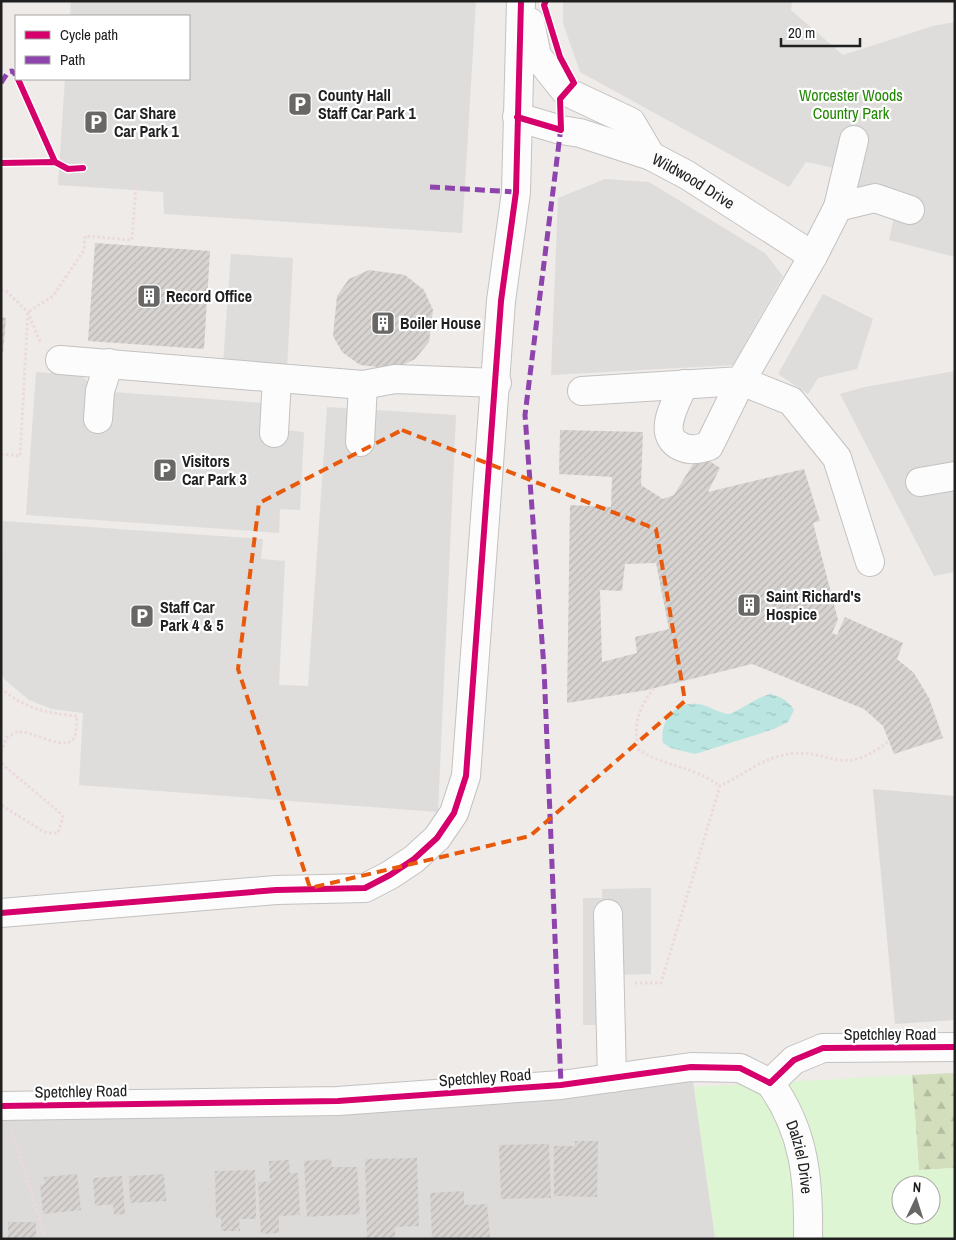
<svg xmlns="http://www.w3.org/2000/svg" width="956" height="1240" font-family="'Archivo Narrow',sans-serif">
  <defs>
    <pattern id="forest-firs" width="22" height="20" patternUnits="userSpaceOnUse" patternTransform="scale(1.25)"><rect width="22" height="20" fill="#d2debc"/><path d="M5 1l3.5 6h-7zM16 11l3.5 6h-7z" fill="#b4bea1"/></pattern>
    <pattern id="water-ripples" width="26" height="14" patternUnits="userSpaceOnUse" patternTransform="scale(1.25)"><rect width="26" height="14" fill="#bae5e0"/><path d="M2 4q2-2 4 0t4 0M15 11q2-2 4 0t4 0" fill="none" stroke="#a0c4c0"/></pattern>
    <pattern id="building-hatch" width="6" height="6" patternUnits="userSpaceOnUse" patternTransform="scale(1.25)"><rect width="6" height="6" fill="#d7d3d1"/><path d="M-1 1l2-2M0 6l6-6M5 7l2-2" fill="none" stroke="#b8b5b3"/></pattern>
  </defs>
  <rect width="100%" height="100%" fill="#eeebe9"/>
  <!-- residential -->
  <g fill="#dddbda">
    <polygon points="873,789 955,796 955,1020 895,1024"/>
    <polygon points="691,1067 715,1237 710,1239 1,1239 1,1106"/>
  </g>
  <!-- forest -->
  <polygon fill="url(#forest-firs)" points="955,1073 955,1168 919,1170 912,1075"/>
  <!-- park -->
  <path fill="#ddf5d3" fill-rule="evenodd" d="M 912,1075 L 919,1170 L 955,1168 L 955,1239 L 710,1239 L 715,1237 L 694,1087 ZM 901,1185 L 931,1185 L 931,1215 L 901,1215 Z"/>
  <!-- parking -->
  <g fill="#dedddc">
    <polygon points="71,1 476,1 462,233 164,214 163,192 58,185 65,79 189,79 189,16 70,16"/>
    <polygon points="563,1 792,1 791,10 843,55 933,26 955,22 955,257 889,240 894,217 885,209 848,215 823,205 834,168 806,162 789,187 580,72 563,23"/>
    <polygon points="605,179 649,182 765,253 783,276 733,365 551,375 558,198"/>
    <polygon points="231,254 293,258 287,369 223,363"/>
    <polygon points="823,294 873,319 857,369 818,378 808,394 778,374"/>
    <polygon points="955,371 955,572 934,576 840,394 865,387"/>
    <polygon points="36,372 80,375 100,391 276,404 284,430 304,432 300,510 280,509 279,533 26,515"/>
    <polygon points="327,407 456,415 438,812 79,785 83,713 52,709 29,700 5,680 1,672 3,521 263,539 261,559 285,561 279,685 308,686"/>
    <polygon points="651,888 651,974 619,975 619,1025 583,1025 583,898 602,898 602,889"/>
  </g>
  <!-- water -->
  <path fill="url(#water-ripples)" d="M 771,694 C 781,697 789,701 794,710 L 788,722 L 774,729 L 695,754 L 671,748 L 663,743 C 659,719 678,698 703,705 C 712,708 719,713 729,714 C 744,709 756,697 771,694 Z"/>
  <!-- building -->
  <g fill="url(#building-hatch)" fill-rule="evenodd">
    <polygon points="95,243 210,251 204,349 88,341"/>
    <polygon points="369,270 405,275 424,290 433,310 429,342 415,359 395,369 360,365 342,352 333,336 337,296 349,279"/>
    <polygon points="1,317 6,318 3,353 1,353"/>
    <path d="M 560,430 L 643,432 L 641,485 L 663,499 L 674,495 L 699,454 L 720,468 L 708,492 L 804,469 L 820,521 L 813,523 L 838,620 L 832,633 L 837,635 L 845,617 L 903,643 L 897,659 L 914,673 L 929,698 L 943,738 L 894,754 L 883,726 L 864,709 L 752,664 L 647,690 L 567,703 L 570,505 L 611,507 L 612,477 L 559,474 ZM 656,563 L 669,629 L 635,637 L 637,653 L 602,662 L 600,590 L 622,591 L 625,564 Z"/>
    <polygon points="575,1141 598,1141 597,1197 554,1196 554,1146 575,1146"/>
    <polygon points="549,1144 551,1198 501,1199 499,1145"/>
    <polygon points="417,1158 419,1226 395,1227 395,1239 367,1239 365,1159"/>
    <polygon points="331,1159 332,1167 357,1167 360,1214 307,1217 304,1161"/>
    <polygon points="289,1160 290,1173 298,1173 300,1215 279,1216 279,1233 261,1234 258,1182 270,1181 269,1161"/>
    <polygon points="255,1170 256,1219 239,1219 240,1231 221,1231 221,1218 216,1218 215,1171"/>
    <polygon points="77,1174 81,1210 43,1214 40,1185 45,1184 44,1177"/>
    <polygon points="164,1174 166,1201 130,1203 129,1176"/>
    <polygon points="122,1176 125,1214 114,1215 113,1204 95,1206 93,1178"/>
    <polygon points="464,1191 464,1205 487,1204 490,1238 432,1239 430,1193"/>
    <rect x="8" y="1222" width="28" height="17"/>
  </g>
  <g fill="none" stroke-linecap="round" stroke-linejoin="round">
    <!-- minor casing -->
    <g stroke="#c4c2c1" stroke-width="30">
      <g id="minor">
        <polyline points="530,22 537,56 565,91 631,122 651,156"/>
        <path id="s1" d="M 517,117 L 561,130 L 580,133 L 651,156 L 687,175 L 813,256"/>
        <polyline points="838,207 875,198 910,210"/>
        <polyline points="60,360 363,385 395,379 497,383"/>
        <path d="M 684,384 C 676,402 655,436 682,447 C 691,451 699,449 709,446 L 741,381 L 791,401 L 837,458 L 870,562"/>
        <polyline points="582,391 741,381 813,256 838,207 854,140"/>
        <polyline points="98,419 100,391 109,363"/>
        <polyline points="274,433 277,378"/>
        <polyline points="360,442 363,385"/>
        <polyline points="920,482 955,476"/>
        <polyline points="1,913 276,890 365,888 390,875 414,859 437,838 454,813 466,776 501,301 516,192 521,1"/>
        <polyline points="608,914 612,1078"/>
        <path id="s2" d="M 770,1083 C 805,1131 809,1181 808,1239"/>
        <polyline points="1,1106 338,1101 561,1085 691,1067 740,1068 770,1083 794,1060 823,1048 955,1047"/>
      </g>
    </g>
    <!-- path -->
    <g stroke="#ecd9dd" stroke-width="3" stroke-dasharray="2.5 2.5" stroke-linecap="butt">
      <polyline points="1,290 6,291 28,312 41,344"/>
      <polyline points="1,454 20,456 28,312 53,296 84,250 85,236 132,240 136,184"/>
      <path d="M 1,688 C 24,709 47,713 77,716 C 76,722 77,730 75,736 C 68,755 31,729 17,732 C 14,733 9,736 6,738 L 1,753"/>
      <path d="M 654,688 C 639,707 632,726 639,750 C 665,767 693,766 720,786"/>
      <polyline points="1,758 3,765 58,811 63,817 58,833 48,833 41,830 1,805"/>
      <path d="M 635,983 L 661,983 L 720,786 C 741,776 760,760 783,755 C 829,745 839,781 889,741"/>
      <polyline points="12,1132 46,1239"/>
    </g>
    <!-- minor -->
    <use href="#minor" stroke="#fcfcfc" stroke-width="28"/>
    <!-- quiet -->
    <g stroke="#8e44ad" stroke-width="5" stroke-dasharray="10 5" stroke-linecap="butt">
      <polyline points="1,83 8,72 12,71 16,75"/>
      <polyline points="561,127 525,415 544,668 561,1085"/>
      <polyline points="430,187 516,192"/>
    </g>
    <!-- cycleway casing -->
    <g stroke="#fff" stroke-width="9">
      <g id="cycleway">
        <polyline points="18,79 55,162"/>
        <polyline points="517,117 561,130 560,99 574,83 560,57 544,5 546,1"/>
        <polyline points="1,163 55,162 68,169 83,168"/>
        <polyline points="1,913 276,890 365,888 390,875 414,859 437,838 454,813 466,776 501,301 516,192 521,1"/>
        <polyline points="1,1106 338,1101 561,1085 691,1067 740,1068 770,1083 794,1060 823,1048 955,1047"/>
      </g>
    </g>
    <!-- cycleway -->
    <use href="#cycleway" stroke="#d6006c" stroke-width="6"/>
  </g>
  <!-- marked area -->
  <path fill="none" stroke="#e8590c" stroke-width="4" stroke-dasharray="10 6" stroke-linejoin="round" d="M 402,430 L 656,529 L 685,701 L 530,836 L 310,888 L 238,669 L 259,503 Z"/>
  <!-- icons -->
  <defs>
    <g id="parking-square" transform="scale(1.25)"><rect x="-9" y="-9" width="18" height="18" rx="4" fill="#686766" stroke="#fff"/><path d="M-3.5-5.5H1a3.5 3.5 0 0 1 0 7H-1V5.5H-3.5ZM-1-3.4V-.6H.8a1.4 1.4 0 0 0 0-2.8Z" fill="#fff"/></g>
    <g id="building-square" transform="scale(1.25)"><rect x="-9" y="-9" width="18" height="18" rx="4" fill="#686766" stroke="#fff"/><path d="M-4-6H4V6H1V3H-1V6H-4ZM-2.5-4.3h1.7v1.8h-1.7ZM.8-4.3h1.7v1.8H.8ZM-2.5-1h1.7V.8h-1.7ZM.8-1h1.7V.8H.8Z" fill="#fff"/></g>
  </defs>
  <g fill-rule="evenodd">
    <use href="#parking-square" x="300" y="104"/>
    <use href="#parking-square" x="96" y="122"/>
    <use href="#building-square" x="149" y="296"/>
    <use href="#building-square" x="383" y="323"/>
    <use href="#parking-square" x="165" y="470"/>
    <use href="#building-square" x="749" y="605"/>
    <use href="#parking-square" x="142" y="616"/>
  </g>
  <g text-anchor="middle" stroke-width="4.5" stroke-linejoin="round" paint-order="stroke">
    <!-- poi labels -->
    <g font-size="16" font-weight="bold" fill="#202020" stroke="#fff" text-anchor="start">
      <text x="318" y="101">County Hall<tspan x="318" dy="18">Staff Car Park 1</tspan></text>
      <text x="114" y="119">Car Share<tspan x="114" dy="18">Car Park 1</tspan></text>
      <text x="166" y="302">Record Office</text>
      <text x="400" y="329">Boiler House</text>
      <text x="182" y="467">Visitors<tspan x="182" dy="18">Car Park 3</tspan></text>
      <text x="766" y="602">Saint Richard's<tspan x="766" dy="18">Hospice</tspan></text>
      <text x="160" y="613">Staff Car<tspan x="160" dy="18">Park 4 &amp; 5</tspan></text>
    </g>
    <!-- park labels -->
    <g font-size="16" fill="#238804" stroke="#fff">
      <text x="851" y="101">Worcester Woods<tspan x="851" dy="18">Country Park</tspan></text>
    </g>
    <!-- street labels -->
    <g font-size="16" fill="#202020" stroke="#fff">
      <text dy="6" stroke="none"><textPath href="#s1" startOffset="189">Wildwood Drive</textPath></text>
      <text x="890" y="1040">Spetchley Road</text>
      <text transform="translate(485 1077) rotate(-4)" y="6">Spetchley Road</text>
      <text transform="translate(81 1091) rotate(-1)" y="6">Spetchley Road</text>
      <text dy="6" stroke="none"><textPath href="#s2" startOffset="81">Dalziel Drive</textPath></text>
    </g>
  </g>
  <!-- border -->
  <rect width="956" height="1240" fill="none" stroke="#202020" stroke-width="5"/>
  <!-- legend -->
  <rect x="15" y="15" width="175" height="65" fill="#ffffff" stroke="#a6a6a6"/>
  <rect x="25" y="31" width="25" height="8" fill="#d6006c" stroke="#a6a6a6"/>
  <text x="60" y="40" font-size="15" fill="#202020">Cycle path</text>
  <rect x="25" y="56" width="25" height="8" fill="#8e44ad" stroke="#a6a6a6"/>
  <text x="60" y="65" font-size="15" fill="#202020">Path</text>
  <!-- north arrow -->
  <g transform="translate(916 1200) rotate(4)"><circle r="24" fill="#ffffff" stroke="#a6a6a6"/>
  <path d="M0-4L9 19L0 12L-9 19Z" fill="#686766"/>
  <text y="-8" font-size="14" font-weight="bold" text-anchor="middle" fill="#202020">N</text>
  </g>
  <!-- scale -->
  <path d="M781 38v8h79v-8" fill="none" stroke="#202020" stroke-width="2.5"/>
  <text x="788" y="38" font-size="15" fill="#202020" stroke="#ffffff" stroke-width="4" paint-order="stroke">20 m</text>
</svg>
